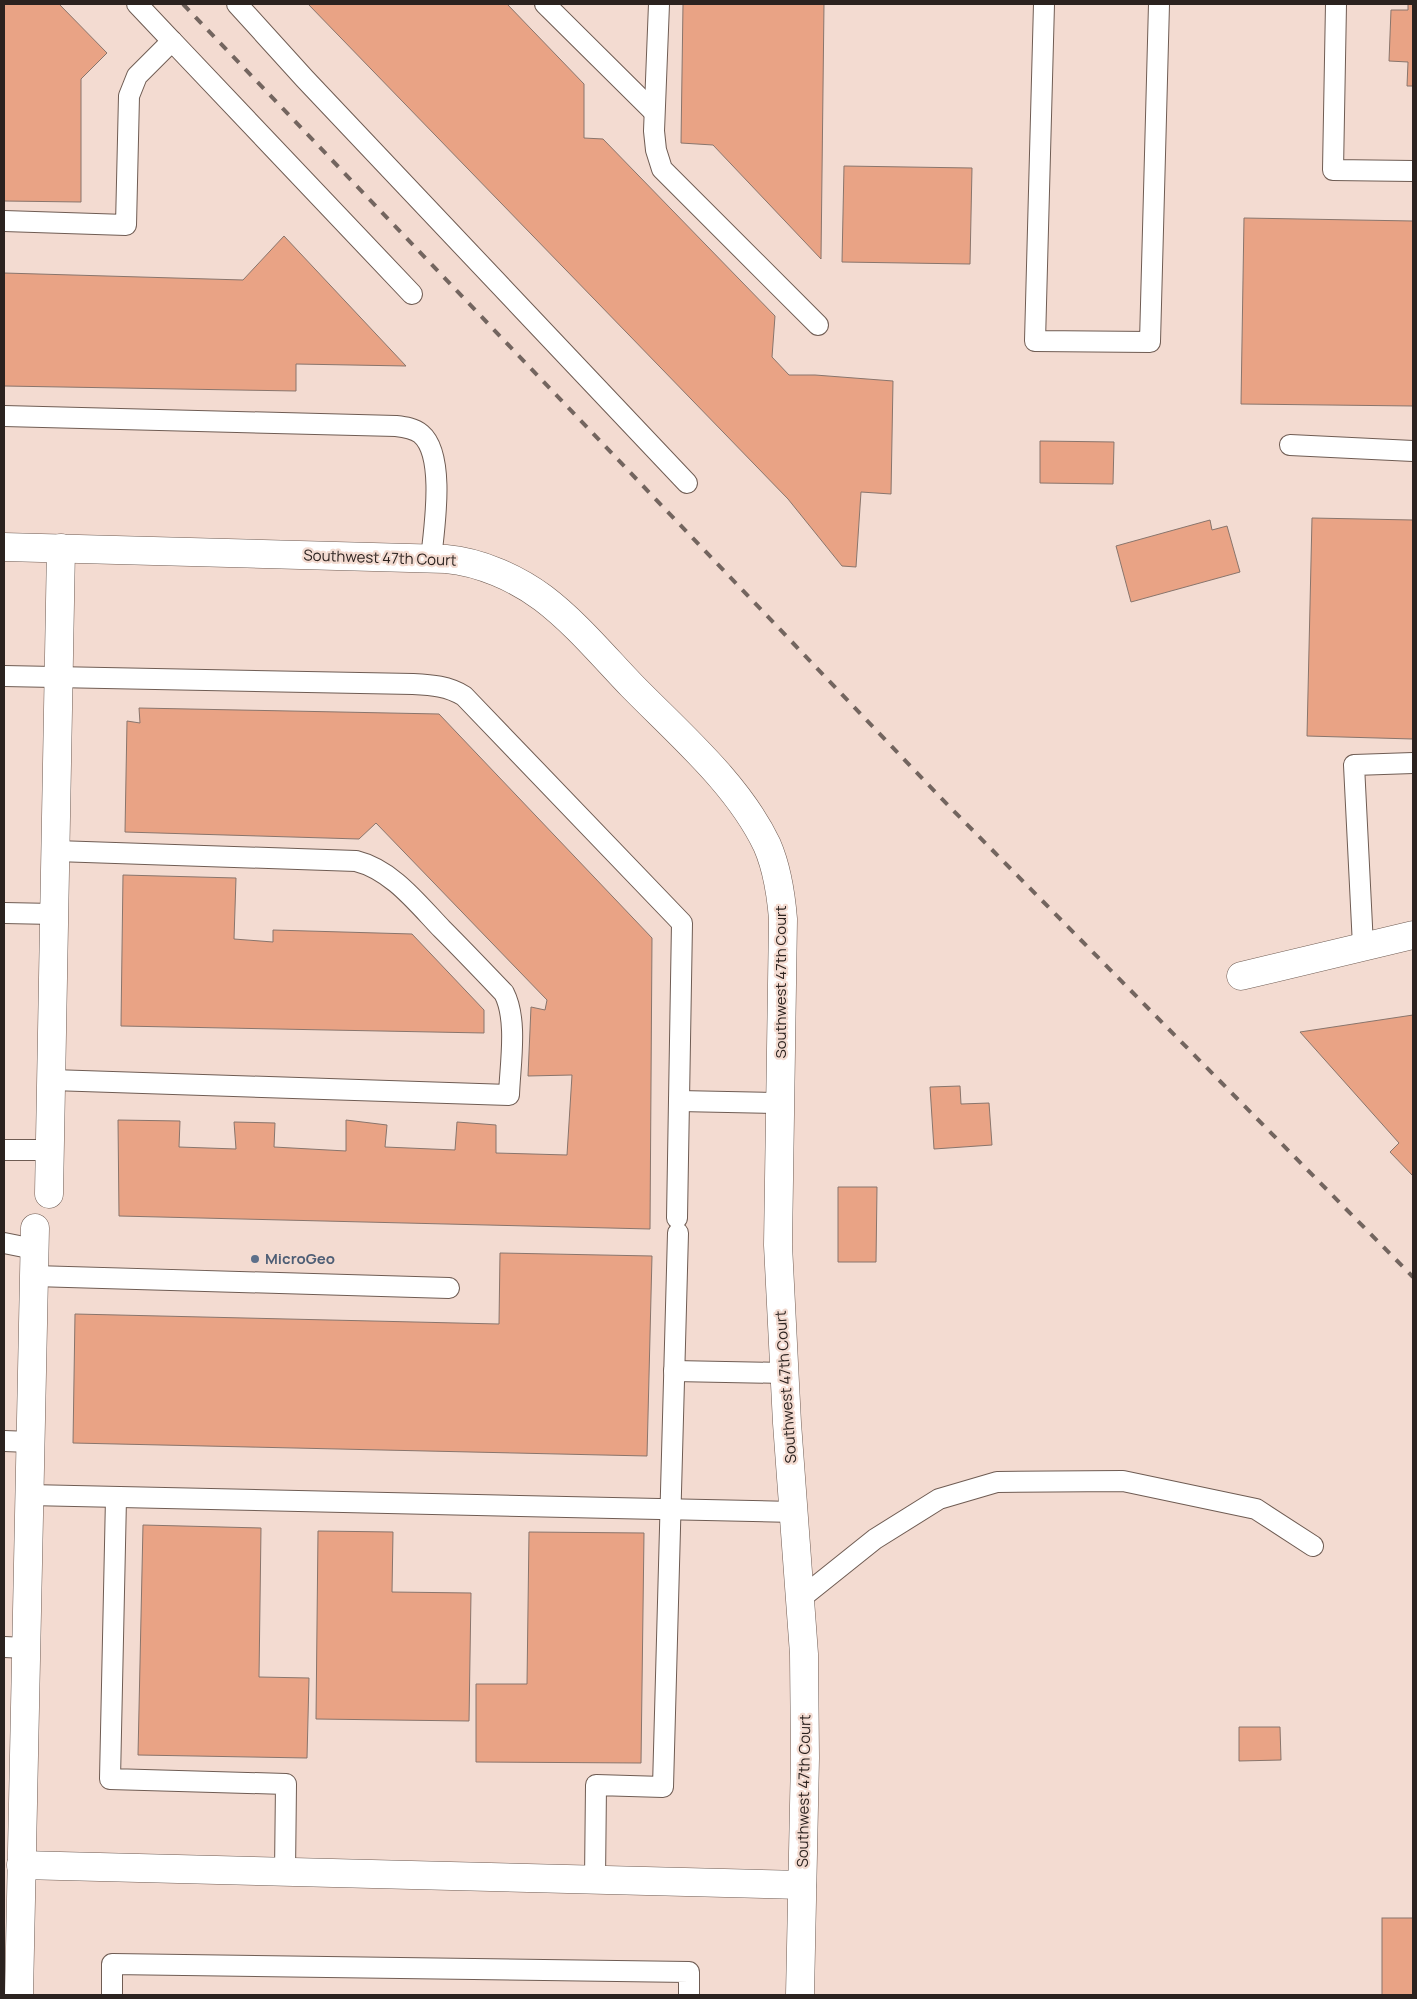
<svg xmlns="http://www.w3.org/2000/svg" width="1417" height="1999" font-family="Manrope,sans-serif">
  <rect width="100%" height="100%" fill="#f3dbd1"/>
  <!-- building -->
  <g fill="#e9a385" stroke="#89756c">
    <polygon points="4,4 59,4 107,53 81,79 81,202 4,201"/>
    <polygon points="308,4 507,4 584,84 584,138 603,139 775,316 772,357 789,375 815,375 893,381 891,494 861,492 856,567 842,566 788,499"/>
    <polygon points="683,4 824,4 821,259 713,145 681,143"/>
    <polygon points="1408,4 1413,4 1413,86 1407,86 1408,62 1389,61 1391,10 1408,10"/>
    <polygon points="844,166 972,168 970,264 842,262"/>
    <polygon points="1244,218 1413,221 1413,406 1241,404"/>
    <polygon points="284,236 406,366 296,364 296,391 4,386 4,273 243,280"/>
    <polygon points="1040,441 1114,442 1113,484 1040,483"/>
    <polygon points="1312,518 1413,520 1413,739 1307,736"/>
    <polygon points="1210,520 1212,530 1227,526 1240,572 1131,602 1116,546"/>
    <polygon points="139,708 439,714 652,938 650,1229 119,1216 118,1120 180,1121 179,1147 236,1149 234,1122 275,1123 274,1147 346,1151 346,1120 387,1125 385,1147 455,1150 457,1122 496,1125 496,1153 567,1155 572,1075 528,1076 531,1007 545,1010 547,1000 376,823 359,839 125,832 127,721 140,723"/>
    <polygon points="123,875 236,878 234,939 273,942 273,930 412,934 484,1010 484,1033 121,1026"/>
    <polygon points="1413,1015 1413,1176 1390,1152 1399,1143 1300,1032"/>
    <polygon points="960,1086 961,1104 989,1103 992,1145 934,1149 930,1087"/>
    <polygon points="838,1187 877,1187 876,1262 838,1262"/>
    <polygon points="500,1253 652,1256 647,1456 73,1443 75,1314 499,1324"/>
    <polygon points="143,1525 261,1528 259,1677 309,1678 307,1758 138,1755"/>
    <polygon points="318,1531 393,1532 392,1592 471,1593 469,1721 316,1719"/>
    <polygon points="529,1532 644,1533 641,1763 476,1762 476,1684 527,1684"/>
    <polygon points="1239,1727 1280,1727 1281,1760 1239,1761"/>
    <rect x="1382" y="1918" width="31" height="77"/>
  </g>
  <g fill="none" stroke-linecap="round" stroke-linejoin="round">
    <!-- lane casing -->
    <g stroke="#6f5c53" stroke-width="22">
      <g id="lane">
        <polyline points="137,4 172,41"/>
        <polyline points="237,4 305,79 687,483"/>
        <polyline points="545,4 654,112"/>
        <polyline points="659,4 654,131 656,150 662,169 818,325"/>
        <polyline points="1044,4 1035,341 1150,342 1159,4"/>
        <polyline points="1336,4 1333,170 1413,171"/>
        <polyline points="4,221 126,225 129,96 137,76 172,41 412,294"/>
        <path d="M 4,416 L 396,426 C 405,427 414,428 421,434 C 446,455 434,529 431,559"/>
        <polyline points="1290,445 1413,451"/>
        <path d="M 4,676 L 413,684 C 432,685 448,686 464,696 L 682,923 L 677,1218"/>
        <polyline points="4,913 54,914"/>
        <polyline points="1363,946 1354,765 1413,763"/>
        <path d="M 52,1080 L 509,1095 C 510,1065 518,1020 504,993 C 483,971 463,950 442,929 C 417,903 392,870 356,861 L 56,851"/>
        <polyline points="679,1101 781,1103"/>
        <polyline points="4,1150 50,1150"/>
        <polyline points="4,1243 34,1249"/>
        <polyline points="34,1276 449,1288"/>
        <polyline points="674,1371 784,1373"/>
        <polyline points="4,1441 30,1442"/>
        <polyline points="29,1495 794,1512"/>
        <polyline points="116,1498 110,1779 286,1784 285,1872"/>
        <polyline points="800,1599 875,1539 939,1499 997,1482 1123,1481 1256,1509 1313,1546"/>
        <polyline points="4,1647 26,1648"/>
        <polyline points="595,1880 596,1785 663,1787 678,1233"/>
        <polyline points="112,1995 112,1964 689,1972 689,1995"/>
      </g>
    </g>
    <!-- street casing -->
    <g stroke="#6f5c53" stroke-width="29">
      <g id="street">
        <path d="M 4,547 L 446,559 C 480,562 516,578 543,598 C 576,623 604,657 632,686 C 679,734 738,784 767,845 C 777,868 781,894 783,919 L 778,1245 L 787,1423 L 804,1654 L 805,1758 L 800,1995"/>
        <polyline points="1241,976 1413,935"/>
        <polyline points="49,1194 61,548"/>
        <polyline points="21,1865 802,1885"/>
        <polyline points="19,1995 35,1228"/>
      </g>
    </g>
    <!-- lane -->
    <use href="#lane" stroke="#fff" stroke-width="20"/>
    <!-- street -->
    <use href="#street" stroke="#fff" stroke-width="28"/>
    <!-- rail -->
    <polyline stroke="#73655f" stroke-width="4" stroke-dasharray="9 9" stroke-linecap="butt" points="183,4 939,796 1413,1277"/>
  </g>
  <!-- markers -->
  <circle fill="#5c6f8a" stroke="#f3dbd1" stroke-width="2" cx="255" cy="1259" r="5"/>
  <g text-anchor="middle" stroke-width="4.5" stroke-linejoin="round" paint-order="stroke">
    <!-- street labels -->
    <g font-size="15" fill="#2b221f" stroke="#f3dbd1">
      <text transform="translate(380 558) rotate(2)" y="5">Southwest 47th Court</text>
      <text transform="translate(781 982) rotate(-90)" y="5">Southwest 47th Court</text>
      <text transform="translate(786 1387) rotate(-94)" y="5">Southwest 47th Court</text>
      <text transform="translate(804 1791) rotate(-89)" y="5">Southwest 47th Court</text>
    </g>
    <!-- service labels -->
    <g font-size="15" font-weight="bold" fill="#4e5e75" stroke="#f3dbd1" text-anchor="start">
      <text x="265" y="1264">MicroGeo</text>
    </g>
  </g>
  <!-- border -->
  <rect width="1417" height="1999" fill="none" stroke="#2b221f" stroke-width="10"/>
</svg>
